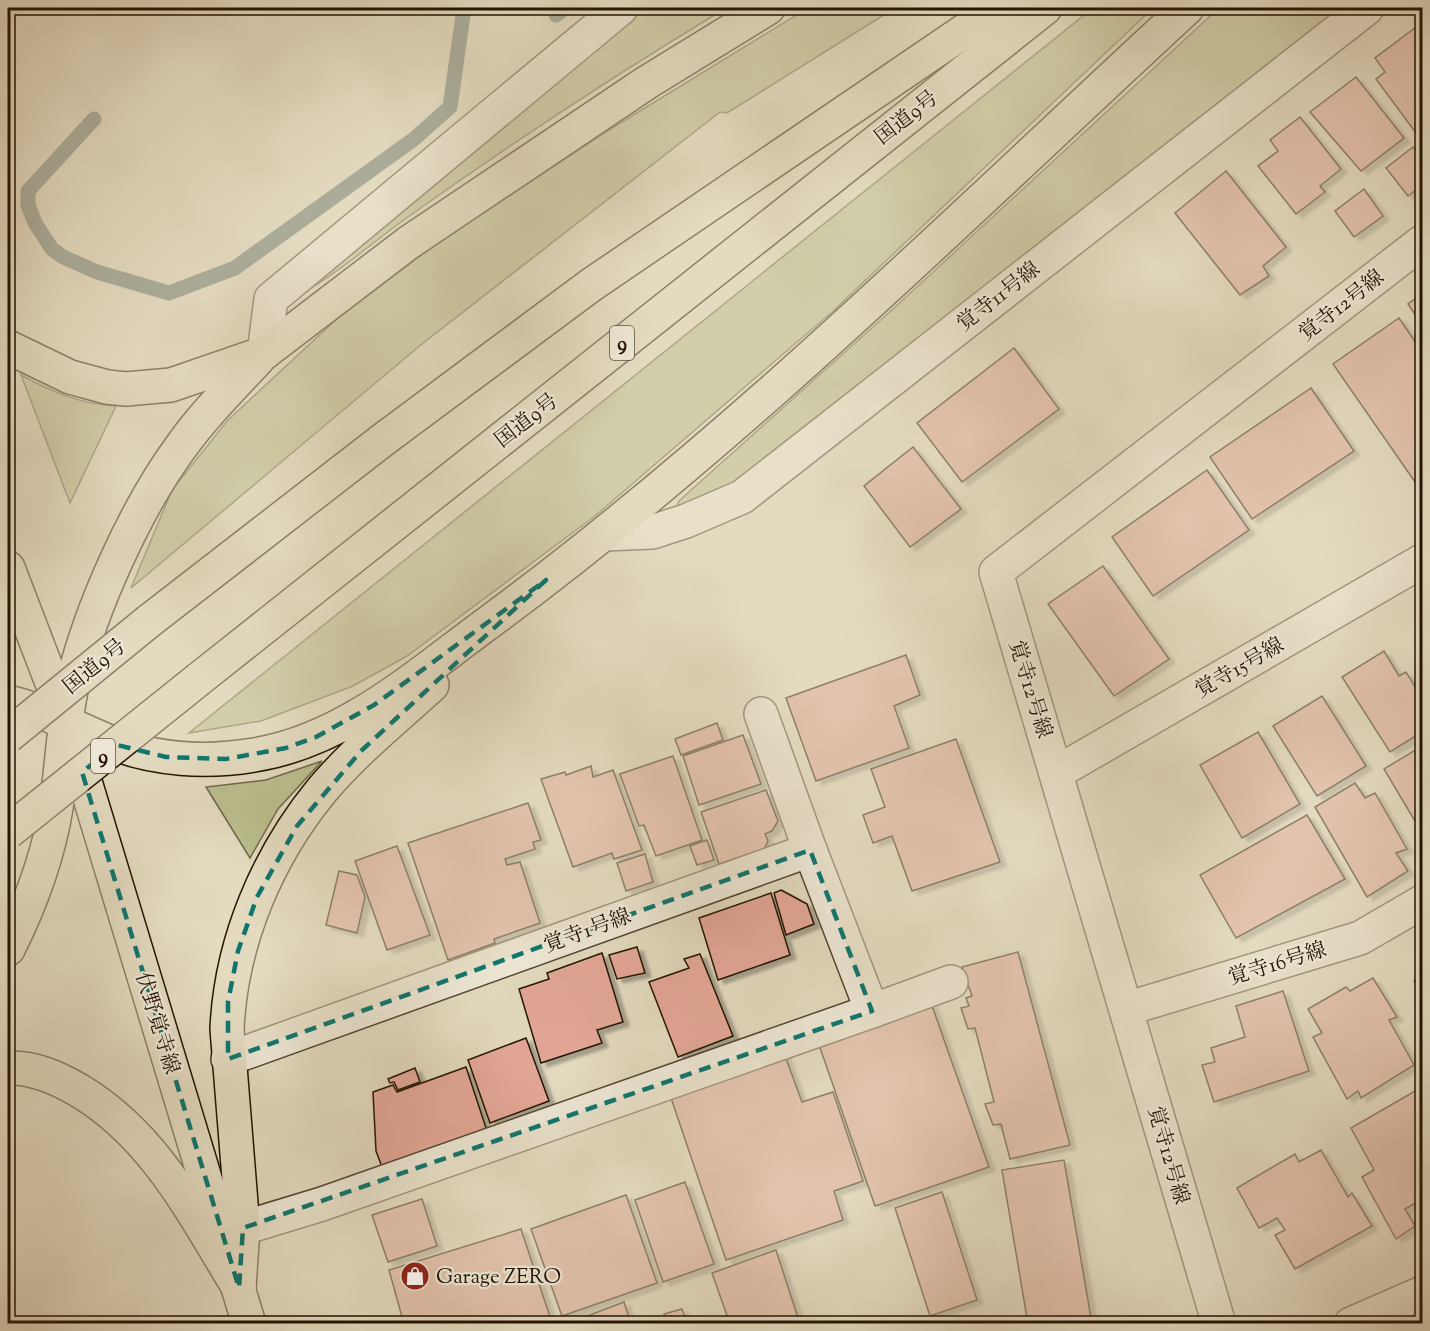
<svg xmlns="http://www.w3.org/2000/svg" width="1430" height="1331" font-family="'Sorts Mill Goudy','Noto Serif JP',serif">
  <defs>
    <filter id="shadow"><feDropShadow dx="6" dy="4" stdDeviation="1.5" flood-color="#0004"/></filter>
  </defs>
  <rect width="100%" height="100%" fill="#e3dabf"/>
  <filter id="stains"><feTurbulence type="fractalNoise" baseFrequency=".00333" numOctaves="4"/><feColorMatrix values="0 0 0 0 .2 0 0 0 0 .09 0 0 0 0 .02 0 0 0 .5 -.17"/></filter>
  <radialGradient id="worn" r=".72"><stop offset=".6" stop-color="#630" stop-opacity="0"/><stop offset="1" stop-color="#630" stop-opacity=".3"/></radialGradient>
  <!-- green -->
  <g fill="#babe8e" stroke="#6e6848" stroke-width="1.5">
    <path d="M 639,8 L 726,8 C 620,72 516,140 415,212 C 376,239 342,271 301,294 Z"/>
    <polygon points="808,8 895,8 727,113 720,112 422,344 131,588 172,490 228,420 340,316 444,238 609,130"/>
    <polygon points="1093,8 1153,8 832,312 595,516 407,656 353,686 261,721 189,733"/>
    <polygon points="1219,8 1339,8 735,490 672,517 679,501 893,309"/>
    <path d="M 21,375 C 52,392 80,404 116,406 L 70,503 Z"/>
    <polygon points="322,761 278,809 250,858 206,787 266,780"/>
  </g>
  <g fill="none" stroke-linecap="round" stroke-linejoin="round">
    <!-- stream -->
    <g stroke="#67776d" stroke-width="15">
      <polyline points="556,15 565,8"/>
      <polyline points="94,119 28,191 28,205 35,223 52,249 63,257 97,272 169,293 235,268 414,139 450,107 464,8"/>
    </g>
  </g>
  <!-- building -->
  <g fill="#e3a797" stroke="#221301" stroke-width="1.5" filter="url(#shadow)">
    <polygon points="1416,27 1422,36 1422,134 1419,137 1376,79 1385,72 1375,58"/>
    <polygon points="1356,77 1404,138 1361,171 1310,112"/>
    <polygon points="1300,117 1341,169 1320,186 1325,192 1296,214 1258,166 1278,151 1270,140"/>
    <polygon points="1413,147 1422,159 1422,185 1408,196 1386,168"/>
    <polygon points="1226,171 1286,247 1263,266 1269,276 1240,295 1175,213"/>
    <polygon points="1364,189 1383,216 1354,237 1335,211"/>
    <polygon points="1422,294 1422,316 1418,319 1408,304"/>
    <polygon points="1399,318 1422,352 1422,492 1333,364"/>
    <polygon points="1014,348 1059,409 962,482 917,423"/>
    <polygon points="1311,388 1354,451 1252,519 1210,457"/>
    <polygon points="913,447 961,509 910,547 864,486"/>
    <polygon points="1207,470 1249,530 1153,596 1112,537"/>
    <polygon points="1103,566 1169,659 1114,696 1048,604"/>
    <polygon points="1384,651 1399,676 1406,672 1422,698 1422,702 1417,706 1422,715 1422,732 1390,752 1342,677"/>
    <polygon points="906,655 920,695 894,706 909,748 816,781 786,698"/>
    <polygon points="1322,696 1366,766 1317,796 1273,726"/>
    <polygon points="717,723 723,740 681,755 675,739"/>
    <polygon points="1258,732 1300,804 1242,838 1200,765"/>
    <polygon points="743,735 761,784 699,805 683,756"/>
    <polygon points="956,739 1000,862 912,891 892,836 873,843 863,815 885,807 871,769"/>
    <polygon points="1422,746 1422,833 1384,769"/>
    <polygon points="673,756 702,840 656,856 644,825 639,826 620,774"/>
    <polygon points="591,766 593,777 613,770 642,850 614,859 612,853 573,867 541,779 565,772 566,775"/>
    <polygon points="1355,783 1365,798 1375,793 1407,849 1396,853 1408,871 1367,897 1315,807"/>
    <polygon points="766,790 778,821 772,831 765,834 768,841 764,849 719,864 701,812"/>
    <polygon points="528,803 541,840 533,842 535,849 505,859 507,865 520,862 540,923 494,939 495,943 448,960 408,843"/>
    <polygon points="1307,815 1345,879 1236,938 1200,875"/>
    <polygon points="707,840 714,860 697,865 690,846"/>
    <polygon points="397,846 430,935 387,950 355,861"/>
    <polygon points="645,854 653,882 626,891 617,863"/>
    <polygon points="339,871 357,875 365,897 357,933 326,925"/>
    <polygon points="781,890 807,904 814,924 786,935 774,893"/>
    <polygon points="771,893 790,955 718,980 699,918"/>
    <polygon points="637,947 645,973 617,979 609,955"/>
    <polygon points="1018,952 1070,1145 1010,1159 1001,1124 993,1125 985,1104 994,1102 975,1028 968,1029 961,1008 969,1006 966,998 972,996 962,967"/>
    <polygon points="602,953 623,1022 597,1030 602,1043 541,1063 519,989 549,979 547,973"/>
    <polygon points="700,954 733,1036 678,1057 649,982 689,968 684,959"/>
    <polygon points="1422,976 1422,995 1414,981"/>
    <polygon points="1373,978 1397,1017 1389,1020 1414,1065 1361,1098 1358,1091 1347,1099 1313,1037 1322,1033 1308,1009 1346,987 1350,991"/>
    <polygon points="1283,991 1309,1071 1214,1102 1202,1065 1215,1062 1211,1048 1245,1037 1236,1006"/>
    <polygon points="931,1003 989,1167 875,1206 818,1042"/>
    <polygon points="526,1038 549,1101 490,1123 468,1060"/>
    <polygon points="784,1053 802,1102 833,1092 863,1181 834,1191 843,1220 726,1260 671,1098"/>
    <polygon points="466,1067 487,1131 382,1167 376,1151 373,1092 393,1085 397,1092"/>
    <polygon points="415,1068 420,1082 398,1090 394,1082 390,1083 388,1079"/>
    <polygon points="1422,1087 1422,1199 1405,1209 1415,1226 1396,1239 1362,1177 1374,1170 1351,1128"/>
    <polygon points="1321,1150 1348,1197 1352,1193 1372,1226 1295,1269 1275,1235 1285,1230 1277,1218 1259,1228 1237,1188 1295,1154 1299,1162"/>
    <polygon points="1064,1160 1092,1324 1028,1324 1002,1170"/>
    <polygon points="685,1182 714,1264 663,1282 635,1200"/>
    <polygon points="942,1192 977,1300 930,1316 895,1208"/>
    <polygon points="626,1195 657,1283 562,1316 531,1229"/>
    <polygon points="422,1199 437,1246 388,1262 372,1215"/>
    <polygon points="521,1229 551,1320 541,1324 404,1324 389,1270"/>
    <polygon points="776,1250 800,1324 730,1324 712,1273"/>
    <polygon points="624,1302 631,1324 566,1324"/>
    <polygon points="682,1309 687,1324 667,1324 664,1314"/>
  </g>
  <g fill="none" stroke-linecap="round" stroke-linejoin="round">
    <!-- minor casing -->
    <g stroke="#524530" stroke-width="36">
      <g id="minor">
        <polyline points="264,353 271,299 621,8"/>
        <polyline points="605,534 652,532 686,521 742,497 1367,8"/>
        <polyline points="1056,773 1422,561"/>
        <polyline points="1126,1009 1360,938 1422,902"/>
        <polyline points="872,1011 951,982"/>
        <polyline points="228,1059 810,850 761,714"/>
        <polyline points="243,1228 322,1204 872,1011 810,850"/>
        <polyline points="1219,1324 996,572 1422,242"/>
        <polyline points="1351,1324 1422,1293"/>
      </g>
    </g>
    <!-- major casing -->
    <g stroke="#221301" stroke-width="36">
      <polyline id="major" points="8,568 67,722 249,1324"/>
    </g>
    <!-- highway casing -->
    <g stroke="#221301" stroke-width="36">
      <g id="highway">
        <polyline points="8,347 70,377 107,387 126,389 171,385 264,353 408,243 646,83 768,8"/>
        <polyline points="149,621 384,439 591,285 998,8"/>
        <polyline points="199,679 1045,8"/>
        <path d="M 8,702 C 44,710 75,728 110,742 C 155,760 206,763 254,755 C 344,741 417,675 488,623 C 739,438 959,218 1187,8"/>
        <path d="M 8,949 C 30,905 48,857 56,808 C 62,768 63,726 72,686 C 90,609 136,507 183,444 C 205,413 233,386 258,359"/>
        <path d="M 8,1068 C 34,1067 58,1078 80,1091 C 156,1137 194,1215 239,1288"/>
        <path d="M 239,1288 L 243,1228 L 227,1029 C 231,942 267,857 322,790 C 354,752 395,719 432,685"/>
      </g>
    </g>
    <!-- minor -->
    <use href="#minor" stroke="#ede7d5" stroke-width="33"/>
    <!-- major -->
    <use href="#major" stroke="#e3dabf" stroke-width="33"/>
    <!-- highway -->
    <use href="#highway" stroke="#e3dabf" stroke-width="33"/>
    <!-- highway-bridge casing -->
    <g stroke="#221301" stroke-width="36" stroke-linecap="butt">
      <g id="highway-bridge">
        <polyline points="8,736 149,621"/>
        <polyline points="8,832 199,679"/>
      </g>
    </g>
    <!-- highway-bridge -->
    <use href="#highway-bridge" stroke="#e3dabf" stroke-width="33"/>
  </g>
  <!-- marked area -->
  <path d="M0 0H1430V1331H0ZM 546,580 L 361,751 L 297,826 L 257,897 L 238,951 L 228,1002 L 228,1059 L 810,850 L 872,1011 L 243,1228 L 239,1288 L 82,772 L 117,745 L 166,757 L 226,759 L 286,748 L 316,737 L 374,705 Z" fill="#e3dabf" fill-opacity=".55" fill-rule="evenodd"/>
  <path fill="none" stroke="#0f766e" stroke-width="4.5" stroke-dasharray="12 8" stroke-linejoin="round" d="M 546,580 L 361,751 L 297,826 L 257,897 L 238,951 L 228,1002 L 228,1059 L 810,850 L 872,1011 L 243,1228 L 239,1288 L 82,772 L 117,745 L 166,757 L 226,759 L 286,748 L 316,737 L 374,705 Z"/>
  <!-- icons -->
  <defs>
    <g id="shop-disc" transform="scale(1.5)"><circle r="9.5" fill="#8f2418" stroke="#ede7d5"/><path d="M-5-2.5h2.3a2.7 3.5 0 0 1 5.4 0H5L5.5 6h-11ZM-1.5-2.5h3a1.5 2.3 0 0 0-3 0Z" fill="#fff"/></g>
  </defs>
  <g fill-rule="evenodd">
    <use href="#shop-disc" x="415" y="1276"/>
  </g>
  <g text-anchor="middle" stroke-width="4.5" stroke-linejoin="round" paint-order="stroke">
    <!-- shield labels -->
    <g fill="#ede7d5" stroke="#5f5341" stroke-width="1.5">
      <rect x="610" y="326" width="24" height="34" rx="4.5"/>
      <rect x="91" y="739" width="24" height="34" rx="4.5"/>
    </g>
    <g font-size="20" font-weight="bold" fill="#221301">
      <text x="622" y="350">9</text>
      <text x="103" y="763">9</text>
    </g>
    <!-- street labels -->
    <g font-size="21" fill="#221301" stroke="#ede7d5">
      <text transform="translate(906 117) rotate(-38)" y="7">国道9号</text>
      <text transform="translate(998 296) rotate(-38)" y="7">覚寺11号線</text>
      <text transform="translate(1341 305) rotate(-38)" y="7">覚寺12号線</text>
      <text transform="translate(526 420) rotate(-38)" y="7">国道9号</text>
      <text transform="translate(94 666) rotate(-39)" y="7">国道9号</text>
      <text transform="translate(1239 667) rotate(-30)" y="7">覚寺15号線</text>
      <text transform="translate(1031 689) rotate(73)" y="7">覚寺12号線</text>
      <text transform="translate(587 930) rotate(-20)" y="7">覚寺1号線</text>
      <text transform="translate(1277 963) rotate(-17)" y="7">覚寺16号線</text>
      <text transform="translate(158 1023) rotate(73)" y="7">伏野覚寺線</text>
      <text transform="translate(1169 1155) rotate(74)" y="7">覚寺12号線</text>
    </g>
    <!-- poi labels -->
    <g font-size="21" fill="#221301" stroke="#ede7d5" text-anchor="start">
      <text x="436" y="1283">Garage ZERO</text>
    </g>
  </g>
  <!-- margin -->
  <rect width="1430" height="1331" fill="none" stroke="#e3dabf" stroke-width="30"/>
  <rect x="9" y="9" width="1412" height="1313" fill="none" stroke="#221301" stroke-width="3"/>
  <rect x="15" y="15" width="1400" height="1301" fill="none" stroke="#221301" stroke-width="1.5"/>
  <rect width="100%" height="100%" filter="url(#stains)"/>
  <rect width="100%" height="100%" fill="url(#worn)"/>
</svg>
